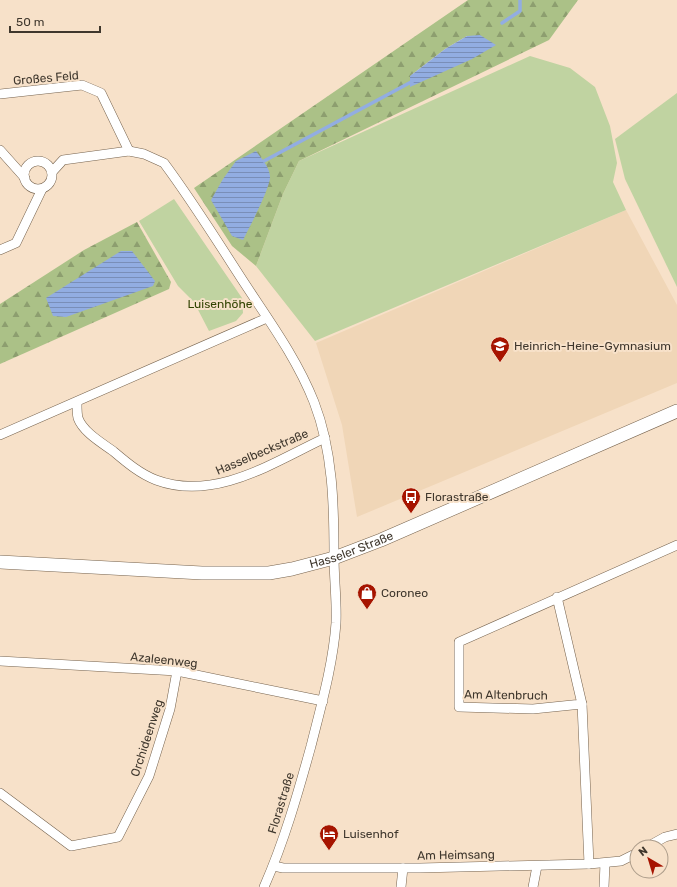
<svg xmlns="http://www.w3.org/2000/svg" width="677" height="887" font-family="Rubik,sans-serif">
  <defs>
    <pattern id="forest-firs" width="22" height="20" patternUnits="userSpaceOnUse"><rect width="22" height="20" fill="#abc187"/><path d="M5 1l3.5 6h-7zM16 11l3.5 6h-7z" fill="#8d9e6f"/></pattern>
    <pattern id="water-rules" width="6" height="5" patternUnits="userSpaceOnUse"><rect width="6" height="5" fill="#92ade2"/><path d="M0 2.5h6" fill="none" stroke="#798eb8"/></pattern>
  </defs>
  <rect width="100%" height="100%" fill="#f7e1c9"/>
  <!-- built -->
  <polygon fill="#f0d6b7" points="626,210 677,305 677,383 357,517 342,425 316,343"/>
  <!-- green -->
  <g fill="#c0d3a1">
    <polygon points="530,56 570,68 595,87 610,126 617,163 613,182 626,210 315,341 256,266 283,194 299,161"/>
    <polygon points="677,93 677,287 625,179 615,139"/>
    <polygon points="174,199 242,298 243,313 236,321 209,331 194,302 178,286 139,221"/>
  </g>
  <!-- forest -->
  <g fill="url(#forest-firs)" fill-rule="evenodd">
    <path d="M 468,0 L 578,0 L 549,40 L 299,161 L 283,194 L 256,266 L 232,246 L 194,188 ZM 467,36 L 480,36 L 410,76 L 445,49 Z"/>
    <polygon points="137,222 171,282 169,289 0,364 0,304 84,250"/>
  </g>
  <!-- water -->
  <g fill="url(#water-rules)">
    <polygon points="480,35 496,45 472,59 410,87 410,76 445,49 467,36"/>
    <path d="M 256,151 C 261,158 269,166 270,176 C 271,187 249,228 243,240 L 232,236 L 211,200 L 223,179 L 236,161 Z"/>
    <polygon points="121,251 132,251 155,281 153,286 66,317 53,316 46,298"/>
  </g>
  <g fill="none" stroke-linecap="round" stroke-linejoin="round">
    <!-- stream -->
    <g stroke="#92ade2" stroke-width="3.5">
      <polyline points="502,23 520,11 520,0"/>
      <polyline points="264,161 413,81"/>
    </g>
    <!-- street casing -->
    <g stroke="#76634e" stroke-width="10">
      <g id="street">
        <polyline points="0,94 82,85 101,93 129,151"/>
        <polyline points="0,150 25,178"/>
        <circle cx="38" cy="175" r="14"/>
        <path d="M 52,172 L 63,160 L 129,151 L 144,154 L 164,163 C 193,202 219,244 245,284 C 270,322 297,359 314,402 C 333,451 334,505 334,556 C 334,579 337,601 336,623 C 333,665 321,706 311,746 C 298,793 284,842 264,887"/>
        <polyline points="0,250 16,243 42,189"/>
        <path d="M 77,403 C 77,407 77,414 78,418 C 83,432 102,443 113,451 C 126,462 140,474 156,480 C 215,502 274,462 325,438"/>
        <polyline points="0,435 267,318"/>
        <polyline points="557,597 582,704 533,709 459,707 459,642 677,545"/>
        <polyline points="0,661 177,671 323,701"/>
        <polyline points="582,704 589,864"/>
        <polyline points="0,793 71,846 118,837 149,776 170,709 177,671"/>
        <polyline points="647,847 665,837 677,834"/>
        <polyline points="274,866 283,868 420,868 589,864 621,861 637,853"/>
        <polyline points="401,887 403,868"/>
        <polyline points="533,887 537,866"/>
        <polyline points="604,887 605,863"/>
      </g>
    </g>
    <!-- secondary casing -->
    <g stroke="#76634e" stroke-width="14">
      <g id="secondary">
        <path id="s1" d="M 0,562 L 202,573 L 269,573 L 292,569 L 334,558 L 381,540 L 677,411"/>
      </g>
    </g>
    <!-- street -->
    <use href="#street" stroke="#fff" stroke-width="9"/>
    <!-- secondary -->
    <use href="#secondary" stroke="#fff" stroke-width="13"/>
  </g>
  <!-- icons -->
  <defs>
    <g id="school-pin" transform="scale(1)"><path d="M0 17L-7.5 6A9.5 9.5 0 1 1 7.5 6Z" fill="#a61400" stroke="#f7e1c9"/><path d="M0-5L7-2L0 1L-7-2ZM-4 1L0 2.5L4 1V4Q0 6-4 4Z" fill="#fff"/></g>
    <g id="bus-pin" transform="scale(1)"><path d="M0 17L-7.5 6A9.5 9.5 0 1 1 7.5 6Z" fill="#a61400" stroke="#f7e1c9"/><path d="M-5-6H5V4H4V6H2V4H-2V6H-4V4H-5ZM-3.5-4V0h7V-4ZM-3.5 1.2v1.5H-2V1.2ZM2 1.2v1.5H3.5V1.2Z" fill="#fff"/></g>
    <g id="shop-pin" transform="scale(1)"><path d="M0 17L-7.5 6A9.5 9.5 0 1 1 7.5 6Z" fill="#a61400" stroke="#f7e1c9"/><path d="M-5-2.5h2.3a2.7 3.5 0 0 1 5.4 0H5L5.5 6h-11ZM-1.5-2.5h3a1.5 2.3 0 0 0-3 0Z" fill="#fff"/></g>
    <g id="hotel-pin" transform="scale(1)"><path d="M0 17L-7.5 6A9.5 9.5 0 1 1 7.5 6Z" fill="#a61400" stroke="#f7e1c9"/><path d="M-6-4.5h1.5V1H6V5H4.5V3h-9V5H-6ZM-4 0a1.8 1.8 0 1 1 3.6 0ZM.5 0V-2.5h3Q6-2.5 6 0Z" fill="#fff"/></g>
  </defs>
  <g fill-rule="evenodd">
    <use href="#school-pin" x="500" y="346"/>
    <use href="#bus-pin" x="411" y="497"/>
    <use href="#shop-pin" x="367" y="593"/>
    <use href="#hotel-pin" x="329" y="834"/>
  </g>
  <g text-anchor="middle" stroke-width="4" stroke-linejoin="round" paint-order="stroke">
    <!-- street labels -->
    <g font-size="12" fill="#3f372d" stroke="#f7e1c9">
      <text transform="translate(46 78) rotate(-5)" y="4">Großes Feld</text>
      <text transform="translate(262 452) rotate(-23)" y="4">Hasselbeckstraße</text>
      <text dy="4" stroke="none"><textPath href="#s1" startOffset="355">Hasseler Straße</textPath></text>
      <text transform="translate(164 660) rotate(6)" y="4">Azaleenweg</text>
      <text transform="translate(506 695) rotate(1)" y="4">Am Altenbruch</text>
      <text transform="translate(147 738) rotate(-72)" y="4">Orchideenweg</text>
      <text transform="translate(281 803) rotate(-73)" y="4">Florastraße</text>
      <text transform="translate(456 855) rotate(-1)" y="4">Am Heimsang</text>
    </g>
    <!-- park labels -->
    <g font-size="12" fill="#314300" stroke="#f7e1c9">
      <text x="220" y="308">Luisenhöhe</text>
    </g>
    <!-- poi labels -->
    <g font-size="12" fill="#3f372d" stroke="#f7e1c9" text-anchor="start">
      <text x="514" y="350">Heinrich-Heine-Gymnasium</text>
      <text x="425" y="501">Florastraße</text>
      <text x="381" y="597">Coroneo</text>
      <text x="343" y="838">Luisenhof</text>
    </g>
  </g>
  <!-- north arrow -->
  <g transform="translate(649 859) rotate(322)"><circle r="19" fill="#f7e1c9" stroke="#ad9d8b"/>
  <path d="M0-3L7 15L0 10L-7 15Z" fill="#a61400"/>
  <text y="-6" font-size="11" font-weight="bold" text-anchor="middle" fill="#3f372d">N</text>
  </g>
  <!-- scale -->
  <path d="M10 26v6h90v-6" fill="none" stroke="#3f372d" stroke-width="2"/>
  <text x="16" y="26" font-size="12" fill="#3f372d" stroke="#f7e1c9" stroke-width="3" paint-order="stroke">50 m</text>
</svg>
